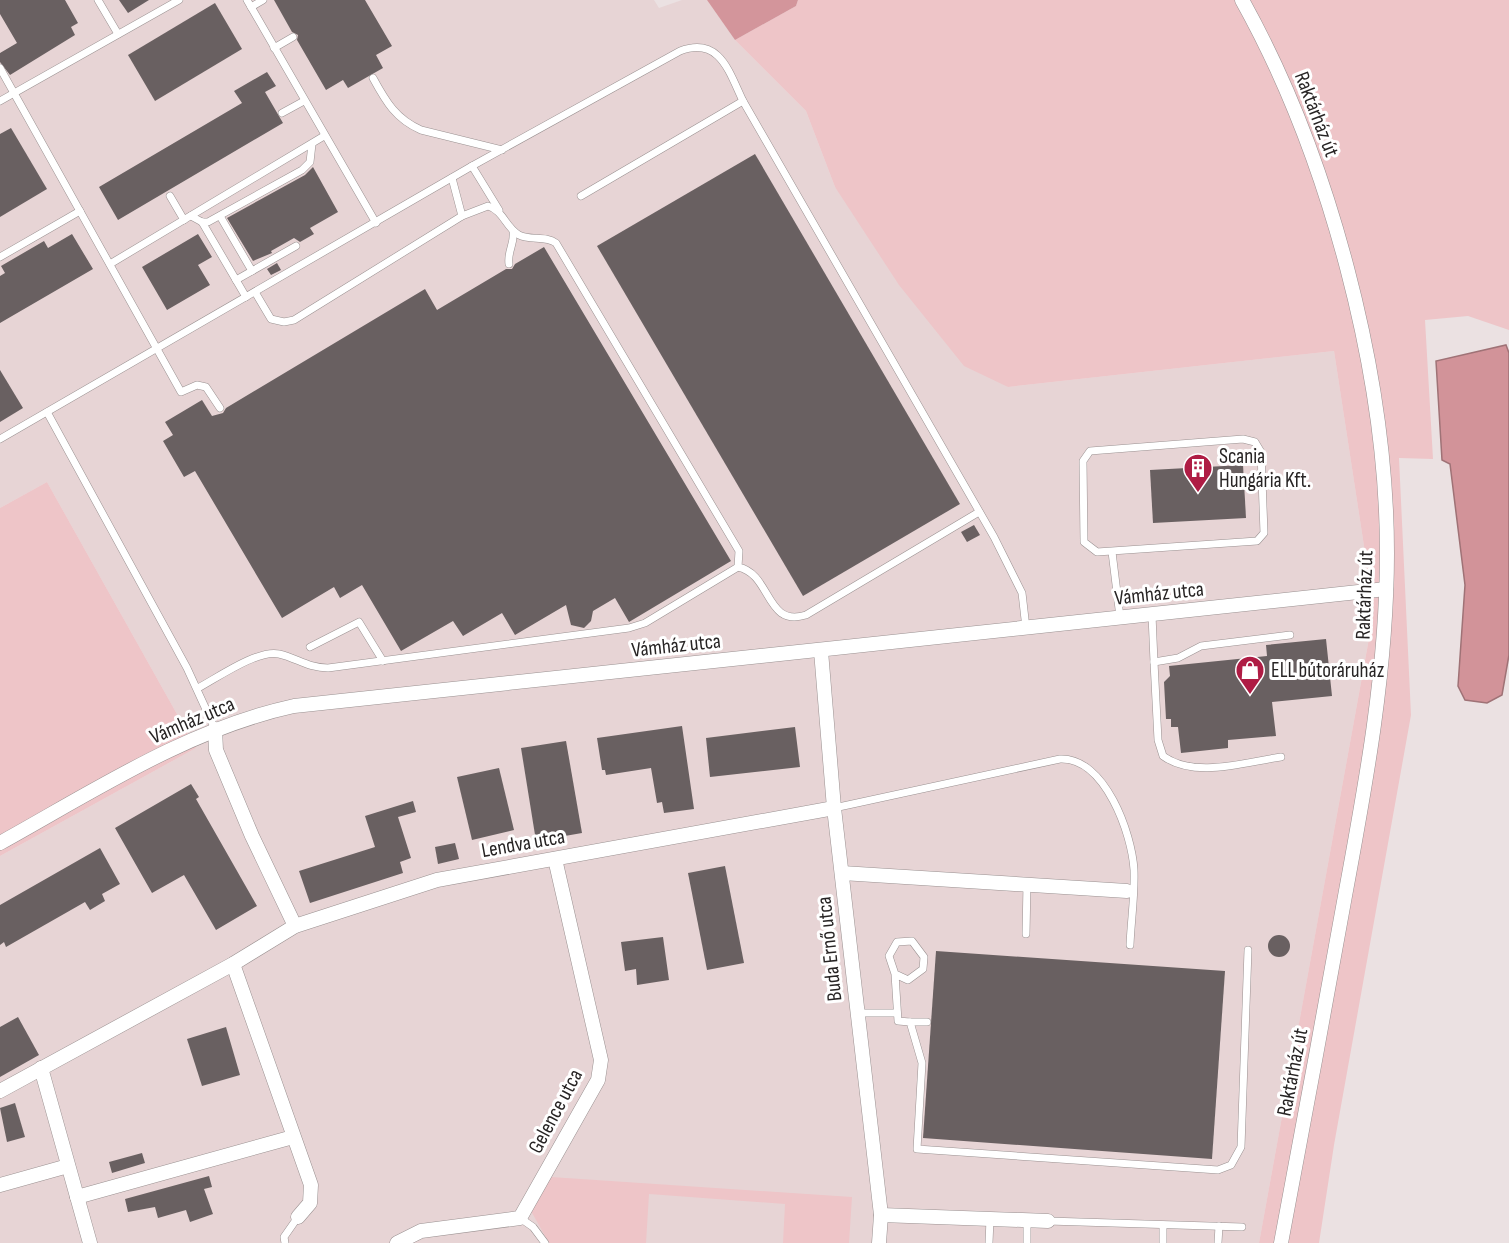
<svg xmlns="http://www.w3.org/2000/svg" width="1509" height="1243" font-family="'Sofia Sans Condensed',sans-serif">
  <rect width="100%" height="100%" fill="#ebe1e2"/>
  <!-- built -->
  <polygon fill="#e7d4d5" points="0,0 654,0 659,8 682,0 707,0 735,40 806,111 835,187 1008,387 1334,351 1374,611 1259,1243 0,1243 0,856 196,748 47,482 0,508"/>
  <!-- green -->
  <g fill="#eec5c8">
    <polygon points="798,0 1509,0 1509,330 1468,316 1425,320 1433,459 1399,458 1411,715 1334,1145 1319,1243 1259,1243 1374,611 1334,351 1008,387 964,366 899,285 835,187 806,111 735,40 796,6"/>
    <polygon points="47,482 196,748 0,856 0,508"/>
    <polygon points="551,1177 852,1197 849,1243 783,1243 785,1204 649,1194 646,1243 549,1243 531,1211"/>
  </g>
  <!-- forest -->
  <polygon fill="#d3959b" points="707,0 798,0 796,6 735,40"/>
  <!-- water -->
  <polygon fill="#d29399" stroke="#9f7276" stroke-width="1.5" points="1506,345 1509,353 1509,655 1502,695 1487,703 1465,700 1458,686 1465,585 1450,464 1442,460 1436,361"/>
  <!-- building -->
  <g fill="#696061">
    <polygon points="0,0 65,0 78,23 71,27 75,35 10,75 0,62 0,53 17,43 0,14"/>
    <polygon points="119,0 149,0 128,13"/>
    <polygon points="274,0 365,0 392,46 376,55 383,68 348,88 343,80 326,90 297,40 298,35 292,32"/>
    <polygon points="215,3 242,49 155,101 128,55"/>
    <polygon points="267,72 276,86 265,92 283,123 118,220 99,187 242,103 234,91"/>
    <polygon points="11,128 47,189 0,217 0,134"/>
    <polygon points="755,154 960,504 803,596 597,246"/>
    <polygon points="313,167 338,212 310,228 314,234 300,242 294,238 271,251 272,253 253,261 227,218 305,175"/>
    <polygon points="72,234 93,269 0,323 0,276 5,273 1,266 44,241 48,248"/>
    <polygon points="198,234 212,257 198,265 210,285 167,310 142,267"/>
    <polygon points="544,247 731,561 629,622 615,598 593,611 591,621 584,628 571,625 566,605 515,635 502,613 463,636 453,621 401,651 362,585 340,598 334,587 282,618 195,471 184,477 163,441 173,435 165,422 202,400 212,416 223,413 226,408 425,289 437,310 506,269 512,269 515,264"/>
    <polygon points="277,263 281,270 271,275 267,269"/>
    <polygon points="0,370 23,408 0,422"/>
    <polygon points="1243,465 1246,518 1153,523 1150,470"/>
    <polygon points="974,525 980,535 967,542 961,532"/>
    <polygon points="1326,639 1332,696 1272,702 1276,736 1228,740 1228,748 1181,753 1178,727 1171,727 1171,719 1166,719 1164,682 1170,676 1169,666 1267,656 1266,645"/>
    <polygon points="682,726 694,809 664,813 662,802 657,803 651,768 606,775 605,770 602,770 597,738"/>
    <polygon points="795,727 800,767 710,777 706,738"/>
    <polygon points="566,741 582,833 536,841 521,748"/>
    <polygon points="499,768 514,830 472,840 457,777"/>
    <polygon points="191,784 199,797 196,799 257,906 216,930 184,875 152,893 115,828"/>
    <polygon points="413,801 416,812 398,817 411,858 400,862 403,873 310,903 299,871 375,847 365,816"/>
    <polygon points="455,843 459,859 438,864 435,847"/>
    <polygon points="100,848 120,884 102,894 105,901 90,910 85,902 6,947 4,942 0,945 0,905"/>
    <polygon points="725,866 744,963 707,970 688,873"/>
    <circle cx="1279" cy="946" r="11"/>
    <polygon points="663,937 669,980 637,985 636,969 625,971 621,942"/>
    <polygon points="936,951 1225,971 1212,1159 923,1138"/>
    <polygon points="18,1017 39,1055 0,1077 0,1027"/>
    <polygon points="226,1027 240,1075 202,1086 187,1039"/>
    <polygon points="15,1103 25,1137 7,1142 0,1108"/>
    <polygon points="142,1153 145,1163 112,1173 109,1162"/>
    <polygon points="209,1176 212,1187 204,1189 213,1214 190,1222 186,1210 158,1218 155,1207 128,1212 125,1199"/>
  </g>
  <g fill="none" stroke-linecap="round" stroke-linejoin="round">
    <!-- service casing -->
    <g stroke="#9a9191" stroke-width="8">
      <g id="service">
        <polyline points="98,0 118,34"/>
        <polyline points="247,0 376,223"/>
        <polyline points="251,7 263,0"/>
        <polyline points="274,48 293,37"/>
        <polyline points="0,68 181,392 197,385 206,387 220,408"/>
        <path d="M 373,78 C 386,102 396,119 421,130 L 502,150"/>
        <polyline points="0,101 179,0"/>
        <polyline points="282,113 304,101"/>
        <polyline points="472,166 499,210"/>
        <polyline points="170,196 184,220"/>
        <polyline points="581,196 743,101"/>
        <polyline points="191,216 202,222 208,222 302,170 310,162 312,144"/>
        <polyline points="220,216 252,271"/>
        <path d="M 462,216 L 488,206 C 504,211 505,227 519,235 C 530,241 546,235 556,243 L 739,551 L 738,567 C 772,574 765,628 806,615 L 979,512"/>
        <polyline points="202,222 246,297"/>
        <polyline points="0,257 80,211"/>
        <polyline points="110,264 324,136"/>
        <path d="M 509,264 C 507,251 515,244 513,231"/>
        <polyline points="236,280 296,246"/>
        <polyline points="255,292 271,319 284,322 294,320 462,216 452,178"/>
        <polyline points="47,412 187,668 215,729"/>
        <path d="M 0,439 L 472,166 L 680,51 C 720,36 729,72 743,101 L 994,537 L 1022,593 L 1026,628"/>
        <polygon points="1243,439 1255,442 1261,452 1264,533 1257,541 1097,552 1084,542 1083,461 1090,451"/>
        <polyline points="1112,552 1120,617"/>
        <polyline points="1152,615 1154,662"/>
        <polyline points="310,647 359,622 383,661"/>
        <path d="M 198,688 C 217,678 258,649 279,654 C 297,658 308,668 328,668 L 629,628 L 645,623 L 738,567"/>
        <path d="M 1281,757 C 1245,762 1195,779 1163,756 L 1158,740 L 1154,662 L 1178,658 L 1201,646 L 1290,635"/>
        <path d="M 834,808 L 1060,759 C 1105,757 1132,834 1134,870 C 1135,895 1131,920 1130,945"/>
        <polyline points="1026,934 1027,884"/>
        <polyline points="895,974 908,980 923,969 924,957 912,941 897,942 889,956 895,974 898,1021 910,1022 922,1063 917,1149 1218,1170 1231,1165 1241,1147 1248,950"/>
        <polyline points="856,1013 897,1013"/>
        <polyline points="910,1022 927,1022"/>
        <polyline points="520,1218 533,1227 545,1243"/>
        <polyline points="1027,1221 1027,1243"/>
        <polyline points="1048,1221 1242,1227"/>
        <polyline points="285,1243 284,1237 298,1217"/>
        <polyline points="989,1243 990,1219"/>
        <polyline points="1163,1243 1163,1225"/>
        <polyline points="1218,1243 1219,1226"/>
      </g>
    </g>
    <!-- minor casing -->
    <g stroke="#9a9191" stroke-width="15">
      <g id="minor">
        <path d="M 1242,0 C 1329,156 1387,375 1387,553 C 1387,669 1366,783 1345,896 C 1324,1012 1303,1127 1281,1243"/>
        <polyline points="821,651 834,808 881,1215 879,1243"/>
        <polyline points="215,729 216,750 252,836 295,926"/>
        <path d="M 0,843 C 94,791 188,729 294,706 L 1386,589"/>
        <polyline points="842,873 1127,891"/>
        <polyline points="233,964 311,1185 310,1203 298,1217"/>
        <polyline points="41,1068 90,1243"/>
        <polyline points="0,1091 233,964 295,926 437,880 834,808"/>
        <polyline points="0,1185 68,1166"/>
        <polyline points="77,1197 293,1137"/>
        <polyline points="881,1215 1048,1221"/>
        <polyline points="397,1243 421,1231 520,1218 598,1080 601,1060 555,859"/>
      </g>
    </g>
    <!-- service -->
    <use href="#service" stroke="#fff" stroke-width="7"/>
    <!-- minor -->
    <use href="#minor" stroke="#fff" stroke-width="14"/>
  </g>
  <!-- icons -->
  <defs>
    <g id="building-pin" transform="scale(1.5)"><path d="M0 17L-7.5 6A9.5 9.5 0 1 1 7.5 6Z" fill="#af1c44" stroke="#fff"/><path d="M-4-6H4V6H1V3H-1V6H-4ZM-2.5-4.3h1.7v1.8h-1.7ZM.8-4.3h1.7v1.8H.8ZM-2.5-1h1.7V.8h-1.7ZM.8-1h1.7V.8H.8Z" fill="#fff"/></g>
    <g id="shop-pin" transform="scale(1.5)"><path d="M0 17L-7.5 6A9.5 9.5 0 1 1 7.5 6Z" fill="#af1c44" stroke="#fff"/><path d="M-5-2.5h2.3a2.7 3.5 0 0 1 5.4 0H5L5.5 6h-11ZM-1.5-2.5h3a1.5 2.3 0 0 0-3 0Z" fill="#fff"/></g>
  </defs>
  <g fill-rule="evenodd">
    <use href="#building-pin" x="1198" y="468"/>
    <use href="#shop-pin" x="1250" y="670"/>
  </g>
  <g text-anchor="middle" stroke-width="6" stroke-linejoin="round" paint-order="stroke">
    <!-- street labels -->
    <g font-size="21" fill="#272424" stroke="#fff">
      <text transform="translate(1317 114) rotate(69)" y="7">Raktárház út</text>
      <text transform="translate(1159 593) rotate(-6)" y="7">Vámház utca</text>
      <text transform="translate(1364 595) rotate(-88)" y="7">Raktárház út</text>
      <text transform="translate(676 645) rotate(-6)" y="7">Vámház utca</text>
      <text transform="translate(192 720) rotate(-23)" y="7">Vámház utca</text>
      <text transform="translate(523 843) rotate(-10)" y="7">Lendva utca</text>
      <text transform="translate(829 949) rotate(-96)" y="7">Buda Ernő utca</text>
      <text transform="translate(1292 1072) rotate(-79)" y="7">Raktárház út</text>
      <text transform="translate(555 1111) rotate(-62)" y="7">Gelence utca</text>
    </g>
    <!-- poi labels -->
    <g font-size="21" fill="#272424" stroke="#fff" text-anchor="start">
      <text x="1219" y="463">Scania<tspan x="1219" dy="24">Hungária Kft.</tspan></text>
      <text x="1271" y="677">ELL bútoráruház</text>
    </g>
  </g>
</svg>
